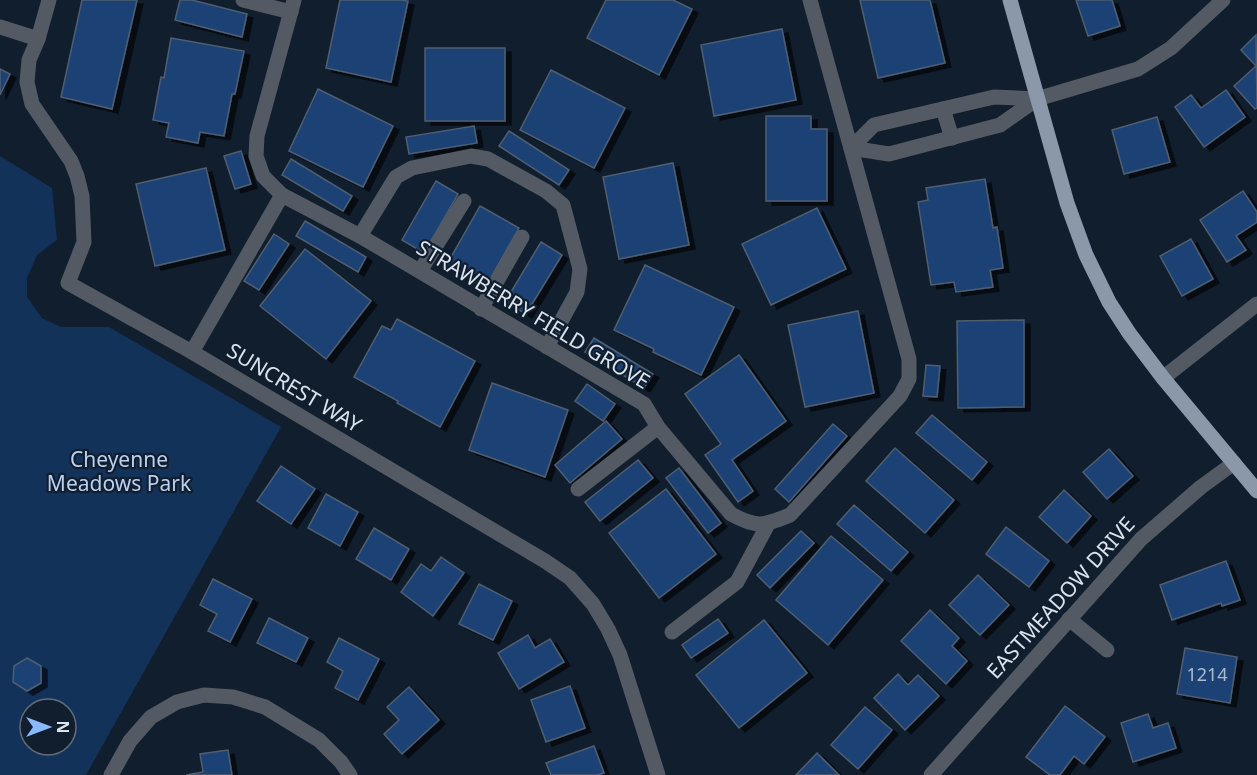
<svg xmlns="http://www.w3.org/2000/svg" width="1257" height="775" font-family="'Noto Sans',sans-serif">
  <defs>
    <filter id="shadow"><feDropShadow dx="6" dy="4" stdDeviation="0" flood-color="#0009"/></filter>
  </defs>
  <rect width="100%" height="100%" fill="#111e2e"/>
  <!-- green -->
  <path fill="#133259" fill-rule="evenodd" d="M 0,156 L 52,188 L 57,240 L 37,255 L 27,278 L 27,297 L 42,318 L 61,327 L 109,327 L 281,427 L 86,775 L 0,775 ZM 30,709 L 66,709 L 66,745 L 30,745 Z"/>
  <!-- building -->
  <g fill="#1a4275" stroke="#4f5e71" stroke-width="1.5" filter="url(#shadow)">
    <polygon points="82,0 137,0 112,109 61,97"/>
    <polygon points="180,0 192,0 247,14 242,37 175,20"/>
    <polygon points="340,0 402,0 408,1 391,82 326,68"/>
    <polygon points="606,0 673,0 692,9 659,75 587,38"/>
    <polygon points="860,0 930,0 945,63 878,78"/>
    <polygon points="1076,0 1112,0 1120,26 1088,36"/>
    <polygon points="782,29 796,100 714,116 701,45"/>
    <polygon points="1256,35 1257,108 1255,109 1234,86 1256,66 1241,50"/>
    <polygon points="171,38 244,51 235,94 232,94 224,136 200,132 198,143 166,137 169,123 153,120 161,77 164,78"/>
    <rect x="425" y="48" width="80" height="73"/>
    <polygon points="0,69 10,74 0,95"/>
    <polygon points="551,70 625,108 594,168 520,130"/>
    <polygon points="318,89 393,126 363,187 289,151"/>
    <polygon points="1226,90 1245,117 1204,147 1175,107 1191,95 1201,108"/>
    <polygon points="766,116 811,116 811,129 827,129 827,201 766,201"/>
    <polygon points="1157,117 1170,162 1124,174 1112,130"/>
    <polygon points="474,126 477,143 409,154 406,137"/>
    <polygon points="509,131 569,170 559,185 499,146"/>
    <polygon points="241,151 251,184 235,189 224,156"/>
    <polygon points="291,159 352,196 343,211 282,175"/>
    <polygon points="673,163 689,245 619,259 603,177"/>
    <polygon points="206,168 225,250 155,266 136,184"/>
    <polygon points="985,179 993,228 997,227 1003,268 990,270 993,287 956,292 954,282 931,285 918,202 928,200 926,188"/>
    <polygon points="436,181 458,194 424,253 402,240"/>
    <polygon points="1243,191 1257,212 1257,222 1236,236 1246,250 1227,262 1200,220"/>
    <polygon points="480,206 519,228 485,288 446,266"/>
    <polygon points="817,208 846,269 771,305 742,244"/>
    <polygon points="305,221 366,257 358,272 296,236"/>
    <polygon points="274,234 289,244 259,290 244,281"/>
    <polygon points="1191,239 1213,279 1182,296 1160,256"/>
    <polygon points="541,242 562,255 526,314 505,302"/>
    <polygon points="305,249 371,301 326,359 260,306"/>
    <polygon points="645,265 734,307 701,375 653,352 654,349 614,330"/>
    <polygon points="858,311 874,393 805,407 788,325"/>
    <polygon points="397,319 475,361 440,427 397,403 398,401 354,377 382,326 391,330"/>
    <polygon points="1024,320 1024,407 958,408 957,321"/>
    <polygon points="594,338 653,374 644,388 585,352"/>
    <polygon points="739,355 786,421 732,460 753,491 738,502 705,455 721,444 685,394"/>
    <polygon points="926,365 940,366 937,397 923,396"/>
    <polygon points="492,383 568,410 545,477 469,450"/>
    <polygon points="587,384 615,404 603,421 575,401"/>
    <polygon points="932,415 987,462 972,480 916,433"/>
    <polygon points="606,421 622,439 570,483 555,465"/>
    <polygon points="833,424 847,436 789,502 775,489"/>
    <polygon points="895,448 954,500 925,533 866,481"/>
    <polygon points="1109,449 1133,476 1107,499 1083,472"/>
    <polygon points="638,460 653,478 600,521 585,502"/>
    <polygon points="281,466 315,489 291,524 257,501"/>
    <polygon points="679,468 721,523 708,533 666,478"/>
    <polygon points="666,489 716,554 659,598 609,533"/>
    <polygon points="1064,490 1091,516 1067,543 1039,517"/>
    <polygon points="326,494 358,512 340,546 308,528"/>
    <polygon points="854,505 908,552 891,571 837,524"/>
    <polygon points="1006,527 1049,561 1029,587 986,554"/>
    <polygon points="374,528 409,549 391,580 356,559"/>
    <polygon points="801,531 814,543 770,588 757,575"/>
    <polygon points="831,536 883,580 828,645 776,600"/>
    <polygon points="441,557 464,573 433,616 401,592 421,564 431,571"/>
    <polygon points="1226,561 1240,600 1222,606 1221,603 1172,620 1160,585"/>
    <polygon points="978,575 1009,605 980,635 949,605"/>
    <polygon points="213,579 252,599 230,642 208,631 217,614 200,605"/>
    <polygon points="479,584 512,601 493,640 459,624"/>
    <polygon points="930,610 959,638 952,646 967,661 946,684 901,641"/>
    <polygon points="269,618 308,638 296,662 257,643"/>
    <polygon points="718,619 728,633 691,658 682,645"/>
    <polygon points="764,620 807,673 739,728 696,675"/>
    <polygon points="528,635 535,648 550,639 564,662 519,689 498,653"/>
    <polygon points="339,638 379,659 358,700 335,688 343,671 327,662"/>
    <polygon points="1185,648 1237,657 1230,703 1177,694"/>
    <polygon points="27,658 41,666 41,683 27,691 13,682 14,666"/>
    <polygon points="898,674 908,685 918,675 939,696 905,730 874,698"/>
    <polygon points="570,686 585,728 546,742 531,700"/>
    <polygon points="409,687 439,720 402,754 384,734 399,720 387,707"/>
    <polygon points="1065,706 1105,737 1084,764 1074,756 1060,775 1050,775 1026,757"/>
    <polygon points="865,707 892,730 858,769 831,745"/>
    <polygon points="1148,714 1153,728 1168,723 1176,748 1133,762 1121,723"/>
    <polygon points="594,746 604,773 597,775 551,775 546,763"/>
    <polygon points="228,750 232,775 186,775 203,772 200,754"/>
    <polygon points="817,753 839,775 796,775"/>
  </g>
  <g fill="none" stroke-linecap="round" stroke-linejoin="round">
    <!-- minor -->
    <g stroke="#545a63" stroke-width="15">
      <polyline points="49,0 38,39 29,60 27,82 32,104 71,161 77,176 82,196 84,242 68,283 192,352 545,561 570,578 593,604 608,629 620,655 658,775"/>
      <polyline points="243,0 291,12"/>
      <path d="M 294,0 L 257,136 L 256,156 L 263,176 L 282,195 L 360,236 L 644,404 L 658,427 L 731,514 C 756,528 764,526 790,515 L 900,396 L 909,379 L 909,359 L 810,0"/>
      <polyline points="0,27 38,39"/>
      <polyline points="1037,99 1000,125 889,154 851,148 874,125 994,97 1037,99 1138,69 1171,48 1223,0"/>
      <polyline points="943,109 952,138"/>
      <polyline points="360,236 396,177 412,168 471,156 488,159 546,191 563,205 580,269 577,292 547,347"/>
      <polyline points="420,271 464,201"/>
      <polyline points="481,309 522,237"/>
      <polyline points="192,352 282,195"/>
      <polyline points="1163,378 1257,304"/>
      <polyline points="578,489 658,427"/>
      <polyline points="1069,619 1107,650"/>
      <polyline points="672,632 737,582 768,524"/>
      <polyline points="111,775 130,741 151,717 177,702 204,695 233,697 265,707 319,740 341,762 350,775"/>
      <polyline points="931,775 1141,539 1201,487 1234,463"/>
    </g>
    <!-- major -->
    <polyline stroke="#8b98aa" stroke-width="15" points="1010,0 1067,203 1086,255 1109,302 1129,333 1163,378 1257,491"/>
  </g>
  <g text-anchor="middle" stroke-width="4.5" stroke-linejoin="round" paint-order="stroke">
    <!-- number labels -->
    <g font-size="18" fill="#aabbd0">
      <text x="1207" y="681">1214</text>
    </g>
    <!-- street labels -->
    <g font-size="21" fill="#dae3ee" stroke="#111e2e">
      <text transform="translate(533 315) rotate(31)" y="7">STRAWBERRY FIELD GROVE</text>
      <text transform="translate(294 388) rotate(31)" y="7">SUNCREST WAY</text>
      <text transform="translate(1061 598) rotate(-48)" y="7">EASTMEADOW DRIVE</text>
    </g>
    <!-- park labels -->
    <g font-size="21" fill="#b9d0f0" stroke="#111e2e">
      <text x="119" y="467">Cheyenne<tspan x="119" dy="24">Meadows Park</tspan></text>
    </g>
  </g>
  <!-- north arrow -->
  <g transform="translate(48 727) rotate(90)"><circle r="28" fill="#111e2e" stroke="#616d7b" stroke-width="1.5"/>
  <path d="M0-4.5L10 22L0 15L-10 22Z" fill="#89bafc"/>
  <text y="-9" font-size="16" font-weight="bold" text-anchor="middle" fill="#dae3ee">N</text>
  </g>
</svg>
